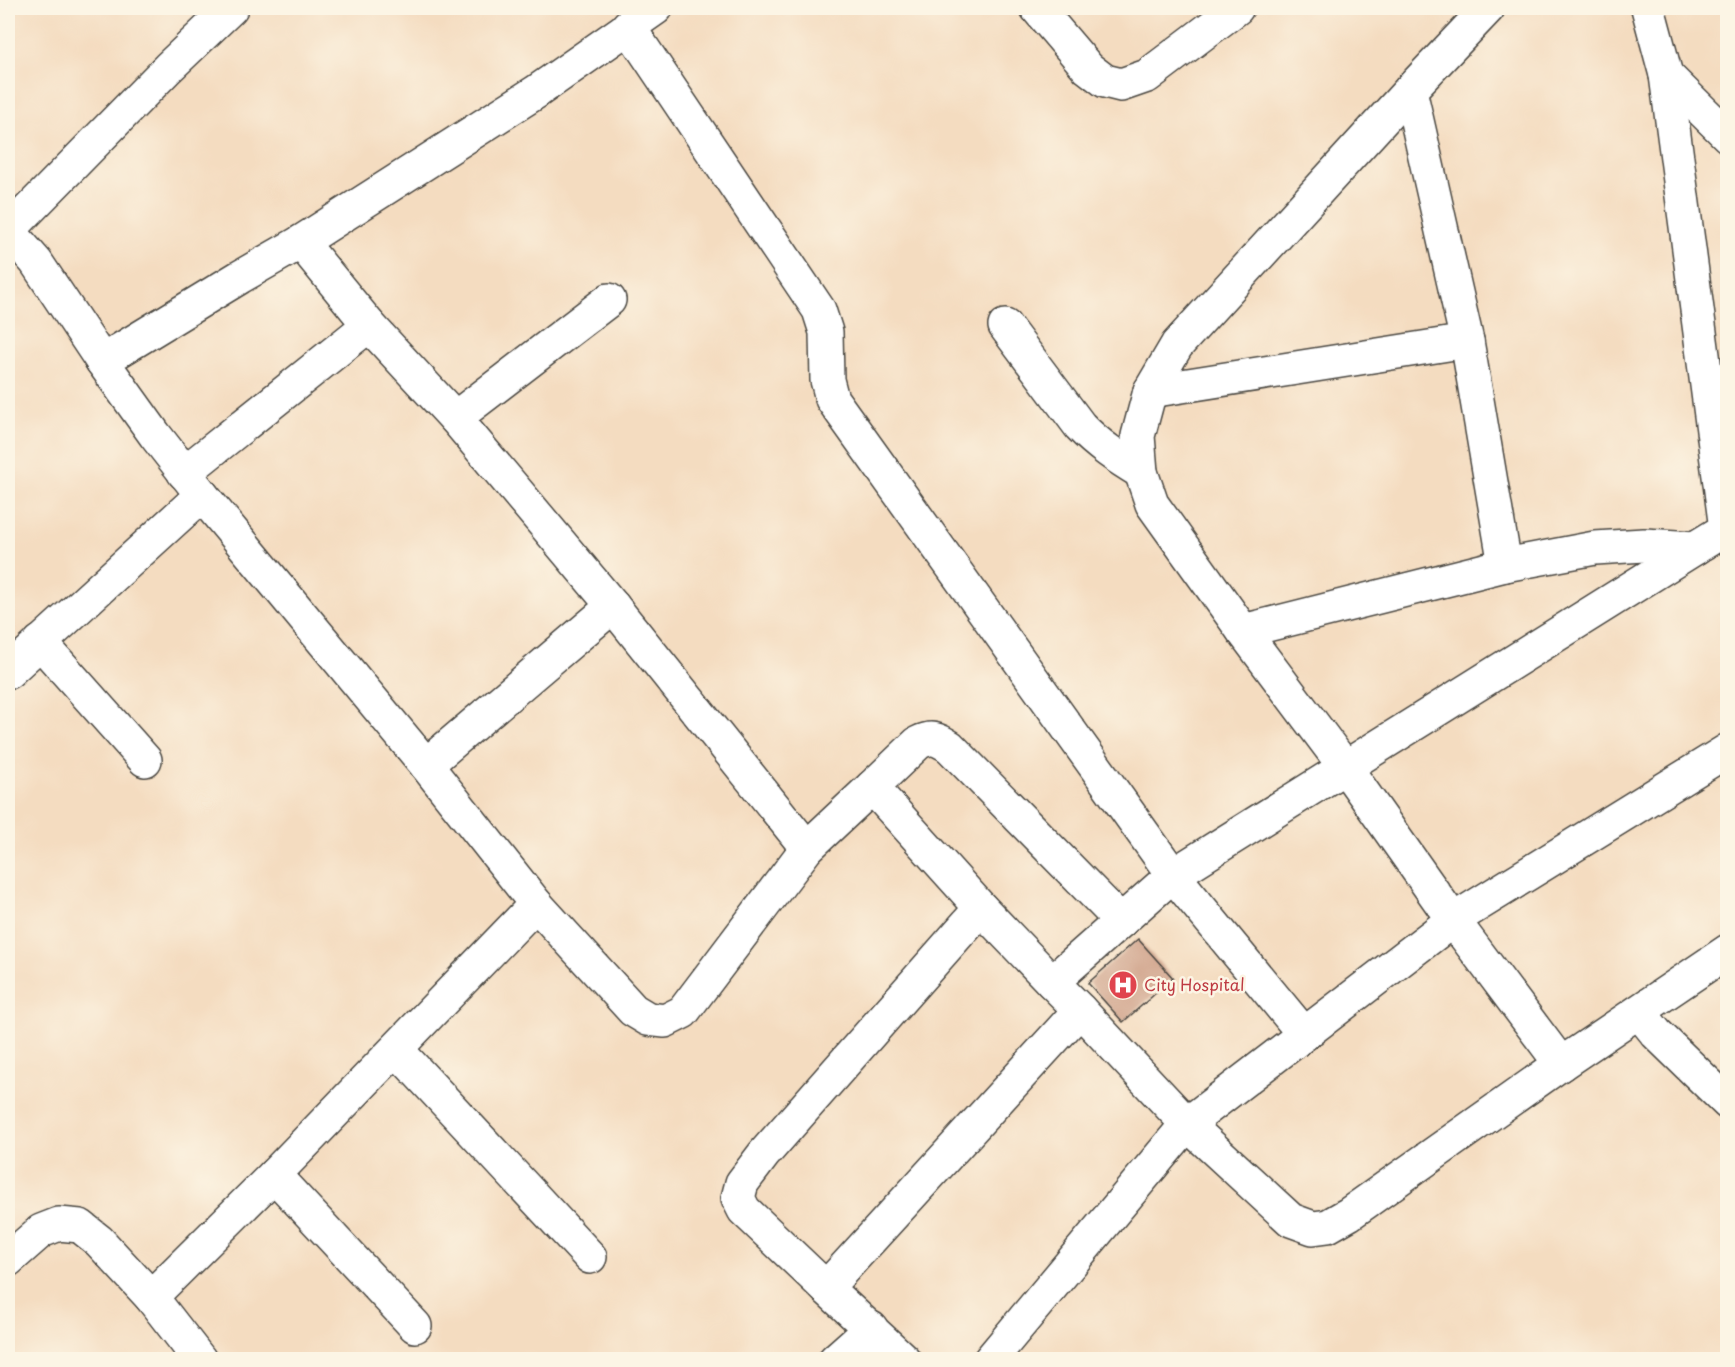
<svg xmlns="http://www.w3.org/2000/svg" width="1735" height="1367" font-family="'Playpen Sans',sans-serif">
  <rect width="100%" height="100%" fill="#fcf5e5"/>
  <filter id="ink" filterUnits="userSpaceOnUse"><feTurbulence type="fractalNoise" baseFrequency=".0167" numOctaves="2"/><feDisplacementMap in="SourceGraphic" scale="12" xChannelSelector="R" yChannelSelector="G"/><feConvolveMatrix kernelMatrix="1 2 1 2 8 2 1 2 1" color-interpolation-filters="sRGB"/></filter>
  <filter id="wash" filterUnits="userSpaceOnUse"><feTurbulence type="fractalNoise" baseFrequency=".008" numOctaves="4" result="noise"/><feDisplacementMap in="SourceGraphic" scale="24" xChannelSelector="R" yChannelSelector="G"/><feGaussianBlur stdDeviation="1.35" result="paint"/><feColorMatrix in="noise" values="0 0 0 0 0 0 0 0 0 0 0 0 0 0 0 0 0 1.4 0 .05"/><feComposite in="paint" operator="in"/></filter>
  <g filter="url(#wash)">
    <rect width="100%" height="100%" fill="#f4dcc0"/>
    <g id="blocks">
      <!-- building -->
      <polygon fill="#ce9f86" points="1138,939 1173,978 1123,1022 1088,983"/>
    </g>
  </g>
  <g filter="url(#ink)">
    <use href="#blocks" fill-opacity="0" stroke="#494641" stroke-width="1.5"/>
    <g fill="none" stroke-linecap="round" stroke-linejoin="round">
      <!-- street casing -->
      <g stroke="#494641" stroke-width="36">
        <g id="street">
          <polyline points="656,8 536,92 301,242 240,277 102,361 155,435 202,495 426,765 536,904 633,1010 648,1019 665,1021 683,1012 807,848 872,787 981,908 1052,982 1080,1010 1187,1124 1291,1220 1313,1228 1328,1226 1349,1214 1561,1064 1728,951"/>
          <polyline points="1037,8 1088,68 1105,81 1121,85 1147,76 1237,8"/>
          <polyline points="1488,8 1410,90 1177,345 1150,391 1138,436 1141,472 1152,504 1243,631 1345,767 1453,920 1561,1064"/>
          <polyline points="1648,8 1666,75 1726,529 1728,528"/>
          <polyline points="628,26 819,310 826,332 827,380 832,399 1173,875 1695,548 1726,529 1728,532"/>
          <polyline points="1666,75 1728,136"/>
          <polyline points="8,230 36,262 102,361"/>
          <polyline points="8,231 168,68 231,8"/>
          <polyline points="301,242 369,325 455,418 613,606 807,848"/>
          <path d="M 1005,326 L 1080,426 C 1098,445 1118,458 1141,472"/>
          <polyline points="1150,391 1467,341"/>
          <polyline points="455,418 609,300"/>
          <polyline points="184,473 369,325"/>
          <polyline points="1505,565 1595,548 1644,545 1695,548"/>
          <polyline points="1243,631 1505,565 1467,341 1410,90"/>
          <polyline points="40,642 145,760"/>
          <polyline points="8,672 202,495"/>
          <polyline points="426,765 613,606"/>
          <path d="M 872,787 L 918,743 C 932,736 938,739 950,747 L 1121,921"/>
          <polyline points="1052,982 1173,875 1304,1034"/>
          <polyline points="1639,1012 1656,1033 1728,1103"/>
          <polyline points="397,1050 590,1257"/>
          <polyline points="274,1175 415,1326"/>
          <polyline points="8,1260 41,1231 59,1224 80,1226 99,1241 151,1297 200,1360"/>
          <polyline points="826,1288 744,1210 738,1198 742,1183 764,1154 981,908"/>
          <polyline points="151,1297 274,1175 536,904"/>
          <polyline points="835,1360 871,1328"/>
          <polyline points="904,1360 826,1288 1080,1010"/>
          <polyline points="990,1360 1187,1124 1453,920 1728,750"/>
        </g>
      </g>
      <!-- street -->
      <use href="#street" stroke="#fff" stroke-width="33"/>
    </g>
  </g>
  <!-- icons -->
  <defs>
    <g id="hospital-disc" transform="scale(1.5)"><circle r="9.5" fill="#e0444e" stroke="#fcf5e5"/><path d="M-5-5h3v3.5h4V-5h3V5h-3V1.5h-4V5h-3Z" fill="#fff"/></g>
  </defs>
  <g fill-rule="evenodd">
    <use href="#hospital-disc" x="1123" y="985"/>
  </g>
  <g text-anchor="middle" stroke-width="5" stroke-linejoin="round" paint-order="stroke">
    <!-- health labels -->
    <g font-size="16" fill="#be3a42" stroke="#fcf5e5" text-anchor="start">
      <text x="1144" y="991">City Hospital</text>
    </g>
  </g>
  <!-- margin -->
  <rect width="1735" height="1367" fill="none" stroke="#fcf5e5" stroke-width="30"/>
</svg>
